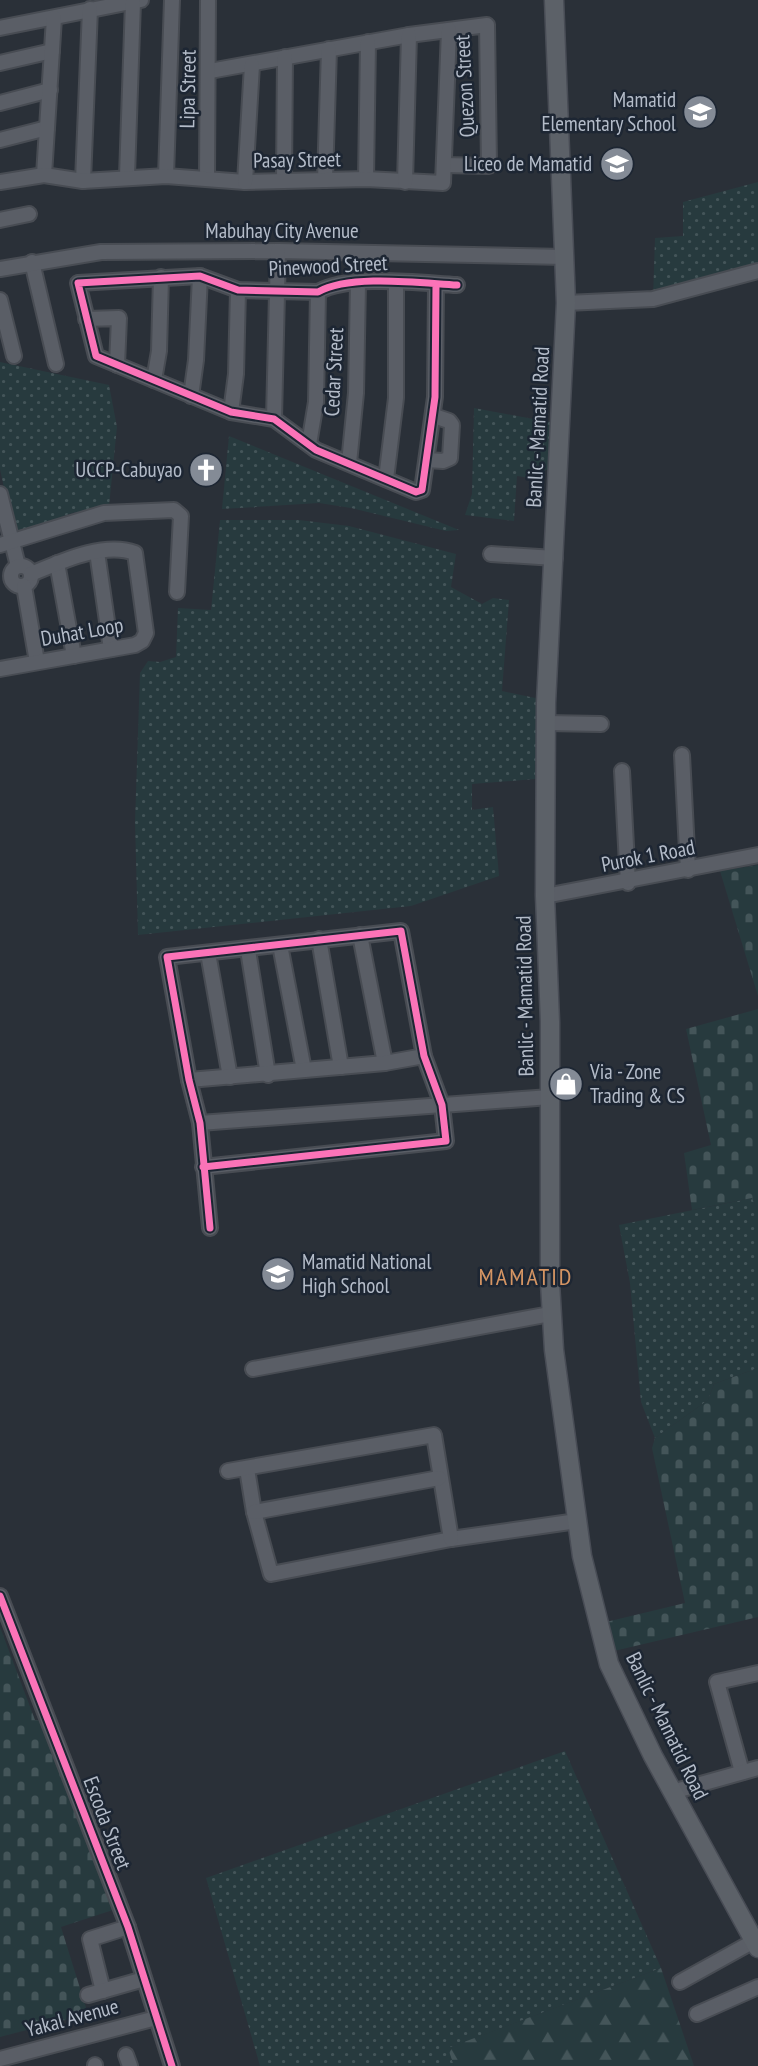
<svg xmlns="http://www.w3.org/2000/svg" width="758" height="2066" font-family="'PT Sans Narrow',sans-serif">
  <defs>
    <pattern id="grass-dots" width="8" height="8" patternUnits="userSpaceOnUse" patternTransform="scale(1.75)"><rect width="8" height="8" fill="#273a3e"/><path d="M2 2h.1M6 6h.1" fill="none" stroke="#445559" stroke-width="1.8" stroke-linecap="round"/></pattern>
    <pattern id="forest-firs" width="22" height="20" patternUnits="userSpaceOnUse" patternTransform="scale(1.75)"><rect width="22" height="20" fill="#273a3e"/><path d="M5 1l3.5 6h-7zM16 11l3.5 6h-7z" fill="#445559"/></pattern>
    <pattern id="cemetery-stones" width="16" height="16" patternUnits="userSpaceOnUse" patternTransform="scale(1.75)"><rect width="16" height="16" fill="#273a3e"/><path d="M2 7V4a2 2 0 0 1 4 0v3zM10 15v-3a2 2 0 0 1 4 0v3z" fill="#445559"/></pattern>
  </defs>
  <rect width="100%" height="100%" fill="#2a3038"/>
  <!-- grass -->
  <g fill="url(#grass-dots)">
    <polygon points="758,182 758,271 653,299 655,238 683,236 683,202"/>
    <polygon points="0,362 109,385 117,427 109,506 72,513 14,535 0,469"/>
    <polygon points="474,408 555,423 554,466 530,478 517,476 514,521 465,515 472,494"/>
    <polygon points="229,436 459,530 446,531 351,508 319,503 222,509"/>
    <polygon points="220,520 299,520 349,526 456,554 451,587 482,604 493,598 509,600 502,691 540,699 535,779 472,784 472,810 493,807 499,876 411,906 138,935 135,822 140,673 148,661 160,662 176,657 178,608 211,610"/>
    <polygon points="752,1198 758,1211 758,1368 714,1384 708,1400 655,1438 641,1402 630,1283 619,1225"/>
    <polygon points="565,1751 661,1968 449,2048 454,2066 260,2066 206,1878"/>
  </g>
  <!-- forest -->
  <polygon fill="url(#forest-firs)" points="661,1968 694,2066 454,2066 448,2048"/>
  <!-- cemetery -->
  <g fill="url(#cemetery-stones)">
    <polygon points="758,865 758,996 720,871"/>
    <polygon points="758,1009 758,1211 752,1198 692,1210 684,1153 711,1145 686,1029"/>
    <polygon points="758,1368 758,1617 614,1651 606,1622 685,1603 652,1448 655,1438 708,1400 714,1384"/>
    <polygon points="0,1627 35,1720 45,1721 116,1909 61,1927 88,2014 0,2037"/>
  </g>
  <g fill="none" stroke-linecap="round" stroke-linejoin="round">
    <!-- minor casing -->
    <g stroke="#484c53" stroke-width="18">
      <g id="minor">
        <polyline points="0,28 141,0"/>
        <polyline points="0,63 52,51"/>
        <polyline points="210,71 409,35 487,25 489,166 444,165"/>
        <polyline points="0,103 50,90"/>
        <polyline points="0,140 47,128"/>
        <polyline points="44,175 54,18"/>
        <polyline points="127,176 133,2"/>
        <polyline points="166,176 172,0"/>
        <polyline points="207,179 208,0"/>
        <polyline points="284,179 285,57"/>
        <polyline points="366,179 368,42"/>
        <polyline points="325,180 329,49"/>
        <polyline points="83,181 90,9"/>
        <polyline points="0,182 44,175 83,181 166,176 245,182 366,179 443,183 449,30"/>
        <polyline points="245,182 252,65"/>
        <polyline points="405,182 409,35"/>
        <polyline points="0,220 29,214"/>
        <polyline points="32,262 56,364"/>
        <polyline points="0,269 101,252 278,251 564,257"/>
        <path d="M 436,284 L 435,397 L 422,490 L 416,492 L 316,450 L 274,419 L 231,412 L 96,356 L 78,283 L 200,276 L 238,290 L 318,292 C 350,274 420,283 457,285"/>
        <polyline points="0,300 14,356"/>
        <polyline points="566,303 653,299 758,271"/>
        <polyline points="86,319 119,318 117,365"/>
        <polyline points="154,380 159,351 161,277"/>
        <polyline points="191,396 196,360 200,276"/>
        <polyline points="231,412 236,374 238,290"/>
        <polyline points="274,419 278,251"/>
        <polyline points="309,444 316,402 318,292"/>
        <polyline points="427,460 443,461 450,458 452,425 449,421 434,416"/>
        <polyline points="349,463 356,393 358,283"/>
        <polyline points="386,479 396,398 396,283"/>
        <polyline points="0,494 18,566"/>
        <polyline points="0,545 104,513 174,510 181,516 177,592"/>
        <polyline points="97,552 111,649"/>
        <polyline points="491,554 555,558"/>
        <polyline points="57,563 74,656"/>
        <circle cx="21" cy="576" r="10"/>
        <polyline points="24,586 37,662"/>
        <path d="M 0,669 L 135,645 L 142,641 L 146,633 L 135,553 C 104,541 60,562 31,574"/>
        <polyline points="546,723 601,724"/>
        <polyline points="682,755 688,870"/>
        <polyline points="622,771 628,883"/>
        <polyline points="545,896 758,855"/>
        <polyline points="360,935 385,1063"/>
        <polyline points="319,939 341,1067"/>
        <polyline points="280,945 304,1070"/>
        <polyline points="248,950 268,1075"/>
        <polyline points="208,953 230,1077"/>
        <polyline points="189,1080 385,1063 424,1056"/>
        <polyline points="200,1123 550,1097"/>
        <polyline points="203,1167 446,1141 442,1105 424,1056 401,931 167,957 189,1080 200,1123 210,1228"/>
        <polyline points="253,1369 550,1314"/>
        <polyline points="247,1469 254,1512 271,1574 451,1539 577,1521"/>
        <polyline points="228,1471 434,1435 451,1539"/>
        <polyline points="254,1512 439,1478"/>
        <polyline points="0,1596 128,1927 172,2066"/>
        <polyline points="742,1772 717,1682 758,1673"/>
        <polyline points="672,1792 758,1768"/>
        <polyline points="680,1982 754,1941"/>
        <polyline points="103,1991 90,1939 128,1927"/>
        <polyline points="88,1995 144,1979"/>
        <polyline points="697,2014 758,1987"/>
        <polyline points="126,2055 130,2066"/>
        <polyline points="0,2059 156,2018"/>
        <polyline points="95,2065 95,2066"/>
      </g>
    </g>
    <!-- major casing -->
    <g stroke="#484c55" stroke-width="21">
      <polyline id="major" points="554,0 566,303 546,703 545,896 550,1022 550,1283 554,1350 582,1556 609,1664 653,1756 758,1948"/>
    </g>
    <!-- minor -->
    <use href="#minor" stroke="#5a5e66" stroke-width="14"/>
    <!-- major -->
    <use href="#major" stroke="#5c6168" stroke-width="18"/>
    <!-- cycleway casing -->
    <g stroke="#1d2633" stroke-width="11">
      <g id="cycleway">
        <path d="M 436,284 L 435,397 L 422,490 L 416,492 L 316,450 L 274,419 L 231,412 L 96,356 L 78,283 L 200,276 L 238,290 L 318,292 C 350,274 420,283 457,285"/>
        <polyline points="203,1167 446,1141 442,1105 424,1056 401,931 167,957 189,1080 200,1123 210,1228"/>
        <polyline points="0,1596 128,1927 172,2066"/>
      </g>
    </g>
    <!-- cycleway -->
    <use href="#cycleway" stroke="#fb73b8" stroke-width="7"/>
  </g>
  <!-- icons -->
  <defs>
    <g id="school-disc" transform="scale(1.75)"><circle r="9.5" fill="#848b96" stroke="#1d2633"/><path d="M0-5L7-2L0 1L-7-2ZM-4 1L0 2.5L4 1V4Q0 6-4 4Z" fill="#fff"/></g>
    <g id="church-disc" transform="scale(1.75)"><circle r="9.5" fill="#848b96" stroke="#1d2633"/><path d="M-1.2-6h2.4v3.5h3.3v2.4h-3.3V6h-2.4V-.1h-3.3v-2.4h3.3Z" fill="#fff"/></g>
    <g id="shop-disc" transform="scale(1.75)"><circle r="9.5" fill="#848b96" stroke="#1d2633"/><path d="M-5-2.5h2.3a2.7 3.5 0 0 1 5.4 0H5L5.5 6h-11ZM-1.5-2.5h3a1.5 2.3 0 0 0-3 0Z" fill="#fff"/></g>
  </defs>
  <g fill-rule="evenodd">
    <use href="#school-disc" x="700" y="112"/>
    <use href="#school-disc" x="617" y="164"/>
    <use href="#church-disc" x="206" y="470"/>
    <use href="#shop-disc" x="566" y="1084"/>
    <use href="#school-disc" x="278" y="1274"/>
  </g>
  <g text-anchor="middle" stroke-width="5" stroke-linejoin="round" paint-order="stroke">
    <!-- street labels -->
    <g font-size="21" fill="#b4bcc9" stroke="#1d2633">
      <text transform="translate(465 86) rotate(-93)" y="7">Quezon Street</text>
      <text transform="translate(188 89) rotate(-89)" y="7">Lipa Street</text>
      <text transform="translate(297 160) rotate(-1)" y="7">Pasay Street</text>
      <text x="282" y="238">Mabuhay City Avenue</text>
      <text transform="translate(328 266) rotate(-3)" y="7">Pinewood Street</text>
      <text transform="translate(334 372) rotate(-87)" y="7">Cedar Street</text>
      <text transform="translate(538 427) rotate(-87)" y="7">Banlic - Mamatid Road</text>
      <text transform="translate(82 632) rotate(-10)" y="7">Duhat Loop</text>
      <text transform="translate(648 856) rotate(-11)" y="7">Purok 1 Road</text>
      <text transform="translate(525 996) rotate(-91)" y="7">Banlic - Mamatid Road</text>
      <text transform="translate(667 1726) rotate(64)" y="7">Banlic - Mamatid Road</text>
      <text transform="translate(107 1823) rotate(69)" y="7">Escoda Street</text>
      <text transform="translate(72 2018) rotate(-15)" y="7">Yakal Avenue</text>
    </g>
    <!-- poi labels -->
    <g font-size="21" fill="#b4bcc9" stroke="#1d2633" text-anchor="end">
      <text x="676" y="107">Mamatid<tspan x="676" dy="24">Elementary School</tspan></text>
      <text x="592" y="171">Liceo de Mamatid</text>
      <text x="182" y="477">UCCP-Cabuyao</text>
      <text x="590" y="1079" text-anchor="start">Via - Zone<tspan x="590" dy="24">Trading &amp; CS</tspan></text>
      <text x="302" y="1269" text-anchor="start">Mamatid National<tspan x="302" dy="24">High School</tspan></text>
    </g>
    <!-- quarter labels -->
    <g font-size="24" letter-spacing="2" fill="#d59563" stroke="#1d2633">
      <text x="526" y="1285">MAMATID</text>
    </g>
  </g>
</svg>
